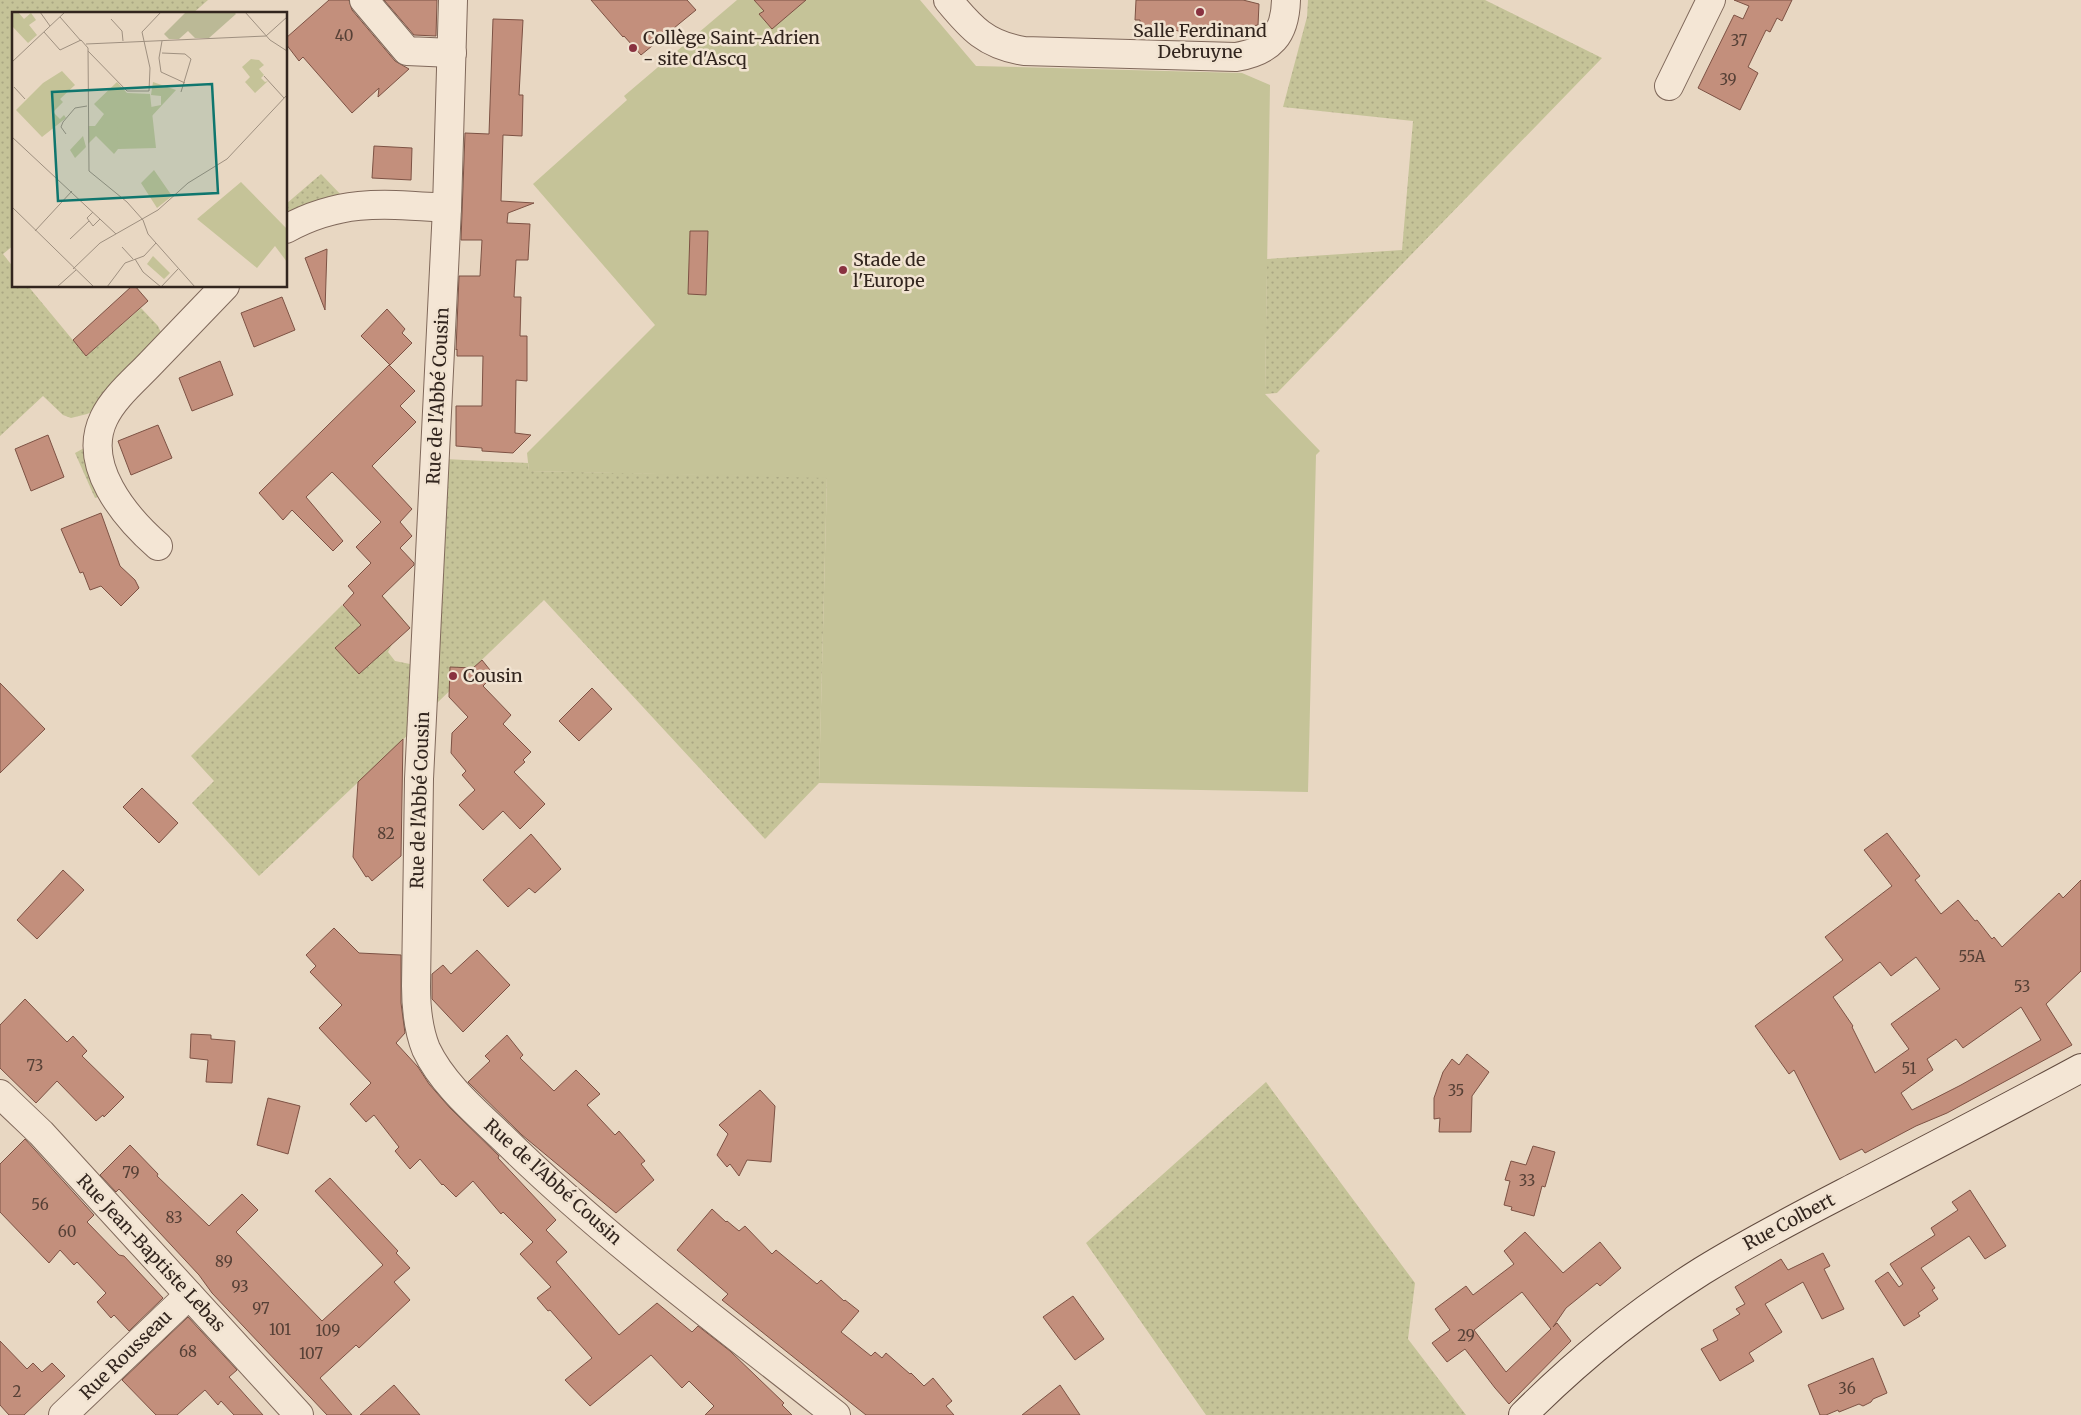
<svg xmlns="http://www.w3.org/2000/svg" width="2081" height="1415" font-family="Merriweather,serif">
  <defs>
    <pattern id="grass-dots" width="8" height="8" patternUnits="userSpaceOnUse" patternTransform="scale(1.25)"><rect width="8" height="8" fill="#c5c398"/><path d="M2 2h.1M6 6h.1" fill="none" stroke="#aaa783" stroke-width="1.8" stroke-linecap="round"/></pattern>
  </defs>
  <rect width="100%" height="100%" fill="#e8d7c2"/>
  <!-- grass -->
  <g fill="url(#grass-dots)">
    <polygon points="0,0 208,0 192,14 14,14 14,245 3,254 14,268 14,286 28,286 86,356 141,308 158,326 164,339 94,411 87,414 71,418 63,415 43,396 0,436"/>
    <polygon points="1308,0 1485,0 1602,58 1277,393 1265,394 1267,259 1402,250 1413,121 1283,107 1307,17"/>
    <polygon points="321,174 344,198 286,222 286,204"/>
    <polygon points="86,447 106,494 95,498 75,453"/>
    <polygon points="445,459 528,463 529,471 827,477 819,783 765,839 544,600 437,703"/>
    <polygon points="377,589 403,619 399,631 388,652 395,661 410,664 409,734 259,876 192,803 214,781 191,756 342,605 351,614"/>
    <polygon points="1266,1082 1415,1283 1408,1339 1466,1415 1206,1415 1086,1243"/>
  </g>
  <!-- garden -->
  <polygon fill="#c5c398" points="737,0 920,0 976,66 1242,73 1270,85 1265,394 1320,451 1316,455 1308,792 819,783 827,478 529,471 527,453 655,325 533,184 627,100 624,96"/>
  <!-- building -->
  <g fill="#c38f7c" stroke="#7d5244" fill-rule="evenodd">
    <polygon points="329,0 349,0 352,10 395,61 409,69 378,97 379,88 352,113 303,57 299,61 286,44 286,38"/>
    <polygon points="384,0 437,0 436,36 414,35"/>
    <polygon points="591,0 687,0 696,10 641,55 624,36 623,37"/>
    <polygon points="754,0 806,0 772,29 759,14 764,11"/>
    <polygon points="1136,0 1243,0 1259,4 1258,25 1248,27 1247,32 1225,37 1195,35 1162,27 1140,27 1140,20 1135,20"/>
    <polygon points="1734,0 1792,0 1782,21 1777,18 1770,32 1766,30 1748,67 1758,73 1740,110 1698,88 1734,15 1743,19 1749,6"/>
    <polygon points="493,19 523,20 519,95 523,95 522,136 503,135 501,201 534,203 508,213 507,223 530,224 528,260 516,260 514,297 521,297 520,336 527,336 527,381 516,380 515,433 531,435 513,453 482,451 482,448 456,446 456,406 482,406 483,356 457,356 457,349 456,350 459,276 480,276 482,240 461,240 465,133 489,134"/>
    <polygon points="374,146 412,148 411,180 372,178"/>
    <polygon points="690,231 708,231 706,295 688,294"/>
    <polygon points="327,249 325,310 305,258"/>
    <polygon points="132,286 135,286 148,301 86,356 73,340"/>
    <polygon points="282,297 295,330 254,347 241,313"/>
    <polygon points="387,309 405,329 402,333 412,343 390,365 361,336"/>
    <polygon points="220,361 233,395 192,411 179,378"/>
    <polygon points="389,365 415,391 400,406 416,422 372,466 412,509 400,522 412,536 400,548 414,563 414,565 382,596 410,628 359,674 335,648 361,625 343,605 354,593 348,586 371,563 356,547 381,522 332,472 306,497 343,541 333,551 292,510 283,520 259,493"/>
    <polygon points="158,425 172,458 131,475 118,441"/>
    <polygon points="48,435 64,477 31,491 15,449"/>
    <polygon points="101,513 120,566 135,580 139,588 121,606 101,586 90,590 83,572 80,573 61,529"/>
    <polygon points="482,660 494,675 483,686 511,715 503,724 531,752 523,760 525,762 514,772 545,804 520,829 503,811 483,830 459,805 475,790 462,775 466,771 451,753 452,733 468,717 449,697 450,667 473,668"/>
    <polygon points="0,683 45,729 0,773"/>
    <polygon points="592,688 612,709 579,741 559,721"/>
    <polygon points="403,739 401,856 372,881 368,876 366,877 353,857 358,782"/>
    <polygon points="142,788 178,823 159,843 123,807"/>
    <path d="M 1887,833 L 1920,876 L 1915,880 L 1941,914 L 1958,900 L 1975,921 L 1977,920 L 1992,939 L 1994,937 L 2002,947 L 2059,893 L 2063,898 L 2081,880 L 2081,971 L 2046,1004 L 2072,1045 L 1947,1113 L 1916,1126 L 1865,1153 L 1862,1149 L 1840,1160 L 1794,1070 L 1789,1074 L 1755,1026 L 1843,960 L 1825,937 L 1892,886 L 1864,850 ZM 1916,957 L 1940,989 L 1891,1024 L 1909,1049 L 1875,1073 L 1852,1027 L 1853,1026 L 1833,997 L 1880,962 L 1891,976 ZM 2021,1007 L 2041,1040 L 1961,1085 L 1912,1110 L 1901,1093 L 1933,1070 L 1927,1059 L 1956,1039 L 1963,1048 Z"/>
    <polygon points="531,834 561,869 535,893 529,888 508,907 483,880"/>
    <polygon points="63,870 84,890 37,939 17,920"/>
    <polygon points="334,928 359,953 401,955 401,1003 405,1033 396,1043 418,1067 429,1084 450,1108 499,1156 498,1158 556,1220 546,1230 567,1252 556,1262 619,1335 657,1303 692,1332 698,1326 730,1351 784,1403 782,1405 792,1415 705,1415 714,1406 689,1381 682,1388 651,1355 590,1406 565,1380 592,1358 550,1310 548,1311 537,1298 551,1287 520,1254 533,1242 503,1212 501,1214 473,1181 456,1197 443,1184 442,1185 420,1159 410,1169 395,1151 399,1147 374,1115 366,1122 350,1104 371,1083 319,1028 342,1005 310,972 316,966 306,955"/>
    <polygon points="477,950 510,985 463,1032 432,999 432,974 443,965 451,974"/>
    <polygon points="25,999 67,1042 73,1036 87,1051 82,1056 124,1097 104,1117 103,1115 96,1121 57,1081 36,1103 0,1068 0,1025"/>
    <polygon points="191,1034 211,1035 211,1039 235,1041 232,1083 206,1082 208,1060 190,1058"/>
    <polygon points="507,1035 523,1055 520,1058 554,1091 576,1070 600,1094 587,1105 615,1135 619,1131 645,1161 641,1164 654,1180 616,1213 522,1135 468,1082 490,1061 485,1056"/>
    <polygon points="1467,1054 1489,1072 1472,1096 1471,1132 1439,1132 1440,1118 1434,1119 1434,1098 1443,1072 1452,1059 1459,1065"/>
    <polygon points="760,1090 775,1106 771,1162 747,1160 739,1176 730,1164 727,1167 717,1155 728,1134 719,1125"/>
    <polygon points="268,1098 300,1106 288,1154 257,1145"/>
    <polygon points="25,1139 94,1215 87,1222 119,1255 124,1256 163,1298 129,1331 114,1315 111,1318 97,1302 106,1293 77,1262 74,1265 60,1250 49,1263 0,1212 0,1164"/>
    <polygon points="130,1145 158,1174 157,1176 209,1226 242,1194 258,1210 236,1232 322,1321 383,1265 315,1191 330,1178 398,1251 396,1253 410,1268 394,1282 410,1300 359,1348 356,1345 320,1378 352,1415 327,1415 212,1293 199,1275 119,1189 116,1192 100,1175"/>
    <polygon points="1533,1146 1555,1152 1545,1187 1542,1186 1534,1216 1511,1210 1512,1207 1504,1205 1510,1181 1505,1180 1511,1161 1526,1165"/>
    <polygon points="1970,1190 2006,1246 1985,1259 1969,1236 1921,1268 1935,1288 1932,1290 1938,1299 1918,1313 1920,1316 1904,1326 1875,1281 1888,1272 1899,1287 1903,1284 1890,1264 1935,1235 1931,1228 1958,1210 1952,1202"/>
    <polygon points="712,1209 726,1222 727,1221 739,1231 745,1226 772,1254 776,1250 817,1284 821,1280 844,1301 845,1300 859,1311 841,1332 871,1356 875,1352 882,1358 886,1353 910,1374 911,1373 924,1386 933,1378 952,1401 946,1406 954,1415 866,1415 722,1300 728,1294 677,1250"/>
    <path d="M 1525,1232 L 1563,1273 L 1600,1242 L 1621,1268 L 1600,1286 L 1597,1283 L 1566,1308 L 1553,1327 L 1557,1323 L 1571,1341 L 1509,1404 L 1495,1388 L 1465,1349 L 1447,1362 L 1432,1343 L 1450,1330 L 1435,1309 L 1466,1286 L 1473,1295 L 1514,1264 L 1504,1251 ZM 1522,1292 L 1551,1329 L 1506,1372 L 1474,1330 Z"/>
    <polygon points="1823,1253 1830,1266 1824,1269 1844,1309 1822,1319 1803,1282 1765,1304 1782,1332 1749,1353 1754,1361 1720,1381 1701,1349 1718,1340 1713,1330 1740,1314 1736,1309 1745,1304 1735,1287 1781,1259 1788,1270"/>
    <polygon points="1073,1296 1104,1339 1075,1360 1043,1317"/>
    <polygon points="188,1317 237,1370 229,1377 263,1415 234,1415 221,1401 218,1405 205,1390 177,1415 156,1415 122,1380"/>
    <polygon points="0,1341 27,1369 33,1363 42,1372 52,1363 65,1376 24,1415 9,1415 0,1405"/>
    <polygon points="1873,1358 1887,1393 1873,1399 1871,1402 1863,1406 1859,1404 1839,1412 1838,1410 1826,1415 1820,1415 1808,1385"/>
    <polygon points="394,1385 420,1415 360,1415"/>
    <polygon points="1060,1385 1080,1415 1022,1415"/>
  </g>
  <g fill="none" stroke-linecap="round" stroke-linejoin="round">
    <!-- minor casing -->
    <g stroke="#80695b" stroke-width="30">
      <g id="minor">
        <polyline points="364,0 407,51 452,53"/>
        <path d="M 453,0 L 447,208 L 419,779 L 416,986 C 416,1007 418,1029 426,1049 C 443,1085 477,1113 505,1140 C 607,1240 724,1326 836,1415"/>
        <path d="M 948,0 C 971,28 986,45 1024,51 L 1236,57 C 1271,51 1285,35 1286,0"/>
        <polyline points="1669,86 1711,0"/>
        <path d="M 286,229 C 342,198 387,204 447,208"/>
        <path d="M 158,546 C 125,517 81,465 104,418 C 114,397 135,380 151,363 C 176,337 200,312 225,286"/>
        <polyline points="0,1094 41,1133 299,1415"/>
        <polyline points="63,1415 189,1295"/>
      </g>
    </g>
    <!-- secondary casing -->
    <g stroke="#624b3f" stroke-width="30">
      <path id="secondary" d="M 1523,1415 C 1577,1361 1637,1312 1702,1271 C 1752,1240 1805,1213 1857,1186 C 1932,1147 2007,1108 2081,1068"/>
    </g>
    <!-- minor -->
    <use href="#minor" stroke="#f4e6d5" stroke-width="28"/>
    <!-- secondary -->
    <use href="#secondary" stroke="#f4e6d5" stroke-width="28"/>
  </g>
  <!-- markers -->
  <g fill="#893240" stroke="#f1e3d1" stroke-width="2">
    <circle cx="1200" cy="12" r="5"/>
    <circle cx="633" cy="48" r="5"/>
    <circle cx="843" cy="270" r="5"/>
    <circle cx="453" cy="676" r="5"/>
  </g>
  <g text-anchor="middle" stroke-width="5" stroke-linejoin="round" paint-order="stroke">
    <!-- number labels -->
    <g font-size="15" fill="#564036">
      <text x="344" y="41">40</text>
      <text x="1739" y="46">37</text>
      <text x="1728" y="85">39</text>
      <text x="386" y="839">82</text>
      <text x="1972" y="962">55A</text>
      <text x="2022" y="992">53</text>
      <text x="35" y="1071">73</text>
      <text x="1909" y="1074">51</text>
      <text x="1456" y="1096">35</text>
      <text x="131" y="1178">79</text>
      <text x="1527" y="1186">33</text>
      <text x="40" y="1210">56</text>
      <text x="174" y="1223">83</text>
      <text x="67" y="1237">60</text>
      <text x="224" y="1267">89</text>
      <text x="240" y="1292">93</text>
      <text x="261" y="1314">97</text>
      <text x="280" y="1335">101</text>
      <text x="328" y="1336">109</text>
      <text x="1466" y="1341">29</text>
      <text x="188" y="1357">68</text>
      <text x="311" y="1359">107</text>
      <text x="1847" y="1394">36</text>
      <text x="17" y="1397">2</text>
    </g>
    <!-- poi labels -->
    <g font-size="18" fill="#32251e" stroke="#f1e3d1" text-anchor="start">
      <text x="1200" y="37" text-anchor="middle">Salle Ferdinand<tspan x="1200" dy="21">Debruyne</tspan></text>
      <text x="643" y="44">Collège Saint-Adrien<tspan x="643" dy="21">- site d'Ascq</tspan></text>
      <text x="853" y="266">Stade de<tspan x="853" dy="21">l'Europe</tspan></text>
      <text x="463" y="682">Cousin</text>
    </g>
    <!-- street labels -->
    <g font-size="18" fill="#32251e" stroke="#f1e3d1">
      <text transform="translate(438 396) rotate(-87)" y="6">Rue de l'Abbé Cousin</text>
      <text transform="translate(420 800) rotate(-88)" y="6">Rue de l'Abbé Cousin</text>
      <text transform="translate(553 1182) rotate(42)" y="6">Rue de l'Abbé Cousin</text>
      <text transform="translate(1789 1222) rotate(-28)" y="6">Rue Colbert</text>
      <text transform="translate(151 1253) rotate(47)" y="6">Rue Jean-Baptiste Lebas</text>
      <text transform="translate(126 1355) rotate(-44)" y="6">Rue Rousseau</text>
    </g>
  </g>
  <!-- overview -->
  <g transform="translate(12 12)">
    <rect width="275" height="275" fill="#e8d7c2"/>
    <path d="M 239,47 L 247,48 L 252,53 L 247,57 L 252,63 L 249,66 L 253,70 L 256,69 L 243,81 L 233,70 L 238,65 L 230,55 ZM 50,59 L 63,73 L 48,87 L 51,90 L 41,100 L 48,107 L 52,103 L 54,106 L 30,125 L 4,98 L 31,71 ZM 141,70 L 164,78 L 139,105 L 139,95 L 149,93 L 149,84 L 139,83 ZM 76,114 L 106,114 L 106,137 L 102,142 L 84,124 L 76,132 ZM 71,124 L 74,135 L 63,146 L 58,138 ZM 142,158 L 160,184 L 145,196 L 129,171 ZM 229,170 L 275,217 L 275,250 L 263,234 L 245,256 L 185,207 Z" fill="#c5c398"/>
    <path d="M 174,0 L 222,0 L 224,2 L 197,26 L 183,26 L 176,19 L 167,27 L 157,27 L 152,22 Z" fill="#bbb996"/>
    <path d="M 0,0 L 6,0 L 12,7 L 19,1 L 24,8 L 17,13 L 25,23 L 16,31 L 0,14 ZM 141,244 L 158,261 L 152,267 L 135,252 Z" fill="#c5c398"/>
    <path d="M 105,70 L 115,81 L 138,82 L 144,136 L 106,137 L 105,114 L 83,114 L 92,102 L 82,92 Z" fill="#c5c398"/>
    <path fill="none" stroke="#9f9080" stroke-width="1" d="M 28,0 L 38,14M 233,0 L 258,28 L 275,39M 48,5 L 69,29M 99,7 L 110,19 L 111,29M 32,20 L 48,38 L 69,28M 69,28 L 76,36 L 77,159 L 115,190 L 131,208 L 136,222 L 183,275M 150,29 L 147,46 L 149,60 L 173,71M 74,32 L 254,24 L 275,5M 76,39 L 115,79 L 137,79 L 138,56 L 130,20 L 149,0M 150,41 L 173,42 L 179,47 L 169,80M 0,50 L 53,0M 252,64 L 272,86M 2,75 L 13,87M 54,122 L 49,115 L 51,110 L 63,96 L 75,94M 0,125 L 104,222M 0,195 L 82,275M 81,200 L 75,206 L 81,214 L 88,207M 23,219 L 60,179M 58,227 L 77,209M 110,235 L 121,247M 123,247 L 131,260 L 149,275 L 166,257M 61,257 L 88,231 L 146,198 L 176,171 L 215,147 L 275,83M 45,275 L 64,258M 95,275 L 113,251 L 132,244 L 144,231"/>
    <path fill="#0f766e" fill-opacity="0.15" stroke="#0f766e" stroke-width="2.5" d="M 200,72 L 206,181 L 46,189 L 40,80 Z"/>
    <rect width="275" height="275" fill="none" stroke="#32251e" stroke-width="2.5"/>
  </g>
</svg>
